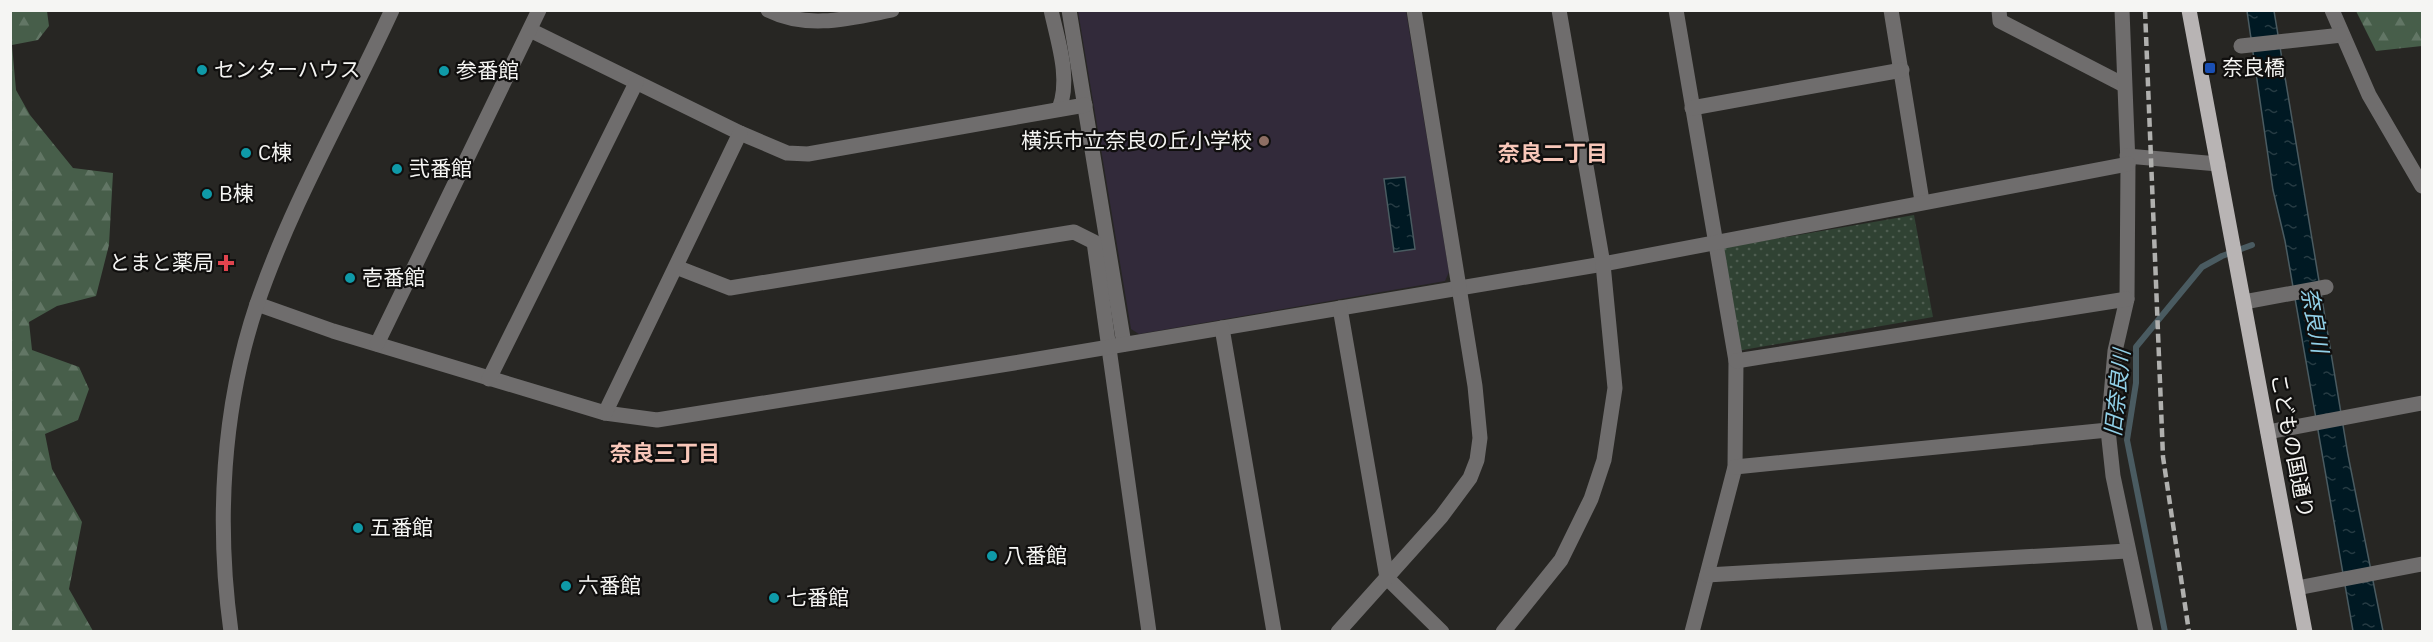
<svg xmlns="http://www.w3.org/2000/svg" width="2433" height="642" font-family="'IBM Plex Sans','Noto Sans JP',sans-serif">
  <defs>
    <pattern id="green-dots" width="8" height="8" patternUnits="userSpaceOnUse" patternTransform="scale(1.5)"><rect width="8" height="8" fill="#304233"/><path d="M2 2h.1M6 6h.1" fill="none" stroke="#4f5e51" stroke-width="1.8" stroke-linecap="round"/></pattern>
    <pattern id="forest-firs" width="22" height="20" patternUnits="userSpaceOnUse" patternTransform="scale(1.5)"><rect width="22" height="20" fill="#475e4a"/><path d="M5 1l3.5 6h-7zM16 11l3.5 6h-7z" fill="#627665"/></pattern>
    <pattern id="water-ripples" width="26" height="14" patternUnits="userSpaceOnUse" patternTransform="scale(1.5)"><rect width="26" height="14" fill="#001923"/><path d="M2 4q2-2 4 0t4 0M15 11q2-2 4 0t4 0" fill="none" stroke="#263b43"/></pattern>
  </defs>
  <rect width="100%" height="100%" fill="#272623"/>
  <!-- education -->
  <polygon fill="#322a3a" points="1078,11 1406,11 1449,272 1445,281 1139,334 1131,329"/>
  <!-- green -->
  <polygon fill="url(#green-dots)" points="1914,215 1933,317 1737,351 1722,248"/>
  <!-- forest -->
  <g fill="url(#forest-firs)">
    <polygon points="10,11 47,11 49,26 38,40 12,45 16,90 30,115 73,168 113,173 109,245 96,296 57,306 29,322 32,350 79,367 89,389 78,420 45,434 52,469 82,522 69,589 93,631 11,631"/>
    <polygon points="2356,11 2422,11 2422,46 2376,51"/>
  </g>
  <!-- water -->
  <g fill="url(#water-ripples)" stroke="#4a5b61" stroke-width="1.5">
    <polygon points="2247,11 2274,11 2348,455 2383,631 2353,631 2285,241 2273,190"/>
    <polygon points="1405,177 1415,249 1394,252 1384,179"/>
  </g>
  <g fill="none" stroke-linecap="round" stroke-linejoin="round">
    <!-- stream -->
    <polyline stroke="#4a5b61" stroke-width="6" points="2165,632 2127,440 2136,383 2136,347 2202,267 2222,256 2252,245"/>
    <!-- minor -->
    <g stroke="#6f6d6d" stroke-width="15">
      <path d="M 768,10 C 808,30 851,18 892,10"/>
      <path d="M 1051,10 C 1058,42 1071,79 1059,109"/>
      <polyline points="1069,10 1124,344"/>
      <polyline points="1676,10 1736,361 1735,467 1692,632"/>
      <polyline points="1891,10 1922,201"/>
      <polyline points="1999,10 2000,21 2124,85"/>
      <polyline points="2122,10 2128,164 2127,299 2115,351 2108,430 2113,476 2146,632"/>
      <polyline points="2332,10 2369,95 2422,186"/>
      <polyline points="530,30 740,133 787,153 808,154 1085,105"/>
      <polyline points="2241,46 2342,35"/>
      <polyline points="1692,108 1902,70"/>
      <polyline points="2127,156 2218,164"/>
      <polyline points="676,267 730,288 1074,232 1094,242 1149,632"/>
      <polyline points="2244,302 2326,287"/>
      <polyline points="257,304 333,331 605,413 657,420 1014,363 1603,264 2128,164"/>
      <polyline points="1340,308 1387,578 1442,632"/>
      <polyline points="1222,328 1274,632"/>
      <polyline points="377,344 539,10"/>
      <polyline points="1736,361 2127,299"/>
      <polyline points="489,379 636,83"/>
      <polyline points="605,413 740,133"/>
      <polyline points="2268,432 2422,403"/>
      <polyline points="1735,467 2108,430"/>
      <polyline points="1707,575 2127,551"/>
      <polyline points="2297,588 2422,564"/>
      <path d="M 231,632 C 216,523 222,408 257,304 C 292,202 347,108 392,10"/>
      <polyline points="1338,632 1441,517 1470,478 1477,460 1480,438 1475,386 1414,10"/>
      <polyline points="1503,632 1561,560 1591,499 1604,460 1615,388 1603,264 1559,10"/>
    </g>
    <!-- major -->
    <polyline stroke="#b8b4b4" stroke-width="15" points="2189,10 2305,632"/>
    <!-- rail -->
    <polyline stroke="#b0b0ae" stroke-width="4.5" stroke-dasharray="9 4.5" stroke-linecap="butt" points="2145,10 2163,457 2189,632"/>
  </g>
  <!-- markers -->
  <rect fill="#1a4fb4" stroke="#100f0e" stroke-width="2" x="2204" y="62" width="12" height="12" rx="3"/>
  <g fill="#0f9aa8" stroke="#100f0e" stroke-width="2">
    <circle cx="202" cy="70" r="6"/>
    <circle cx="444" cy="71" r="6"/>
    <circle cx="246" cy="153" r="6"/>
    <circle cx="397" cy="169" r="6"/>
    <circle cx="207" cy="194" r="6"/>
    <circle cx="350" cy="278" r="6"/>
    <circle cx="358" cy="528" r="6"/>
    <circle cx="992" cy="556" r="6"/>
    <circle cx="566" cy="586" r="6"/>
    <circle cx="774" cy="598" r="6"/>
  </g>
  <circle fill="#8d6e63" stroke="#100f0e" stroke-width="2" cx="1264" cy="141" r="6"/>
  <path fill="#e0444e" stroke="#100f0e" stroke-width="2" d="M223 254h6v6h6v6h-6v6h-6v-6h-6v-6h6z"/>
  <g text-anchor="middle" stroke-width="4.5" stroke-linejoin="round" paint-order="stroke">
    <!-- poi labels -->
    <g font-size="21" fill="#f5f5f3" stroke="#100f0e" text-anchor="start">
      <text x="2222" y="75">奈良橋</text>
      <text x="214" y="77">センターハウス</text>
      <text x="456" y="78">参番館</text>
      <text x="1252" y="148" text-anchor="end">横浜市立奈良の丘小学校</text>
      <text x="258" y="160">C棟</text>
      <text x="409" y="176">弐番館</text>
      <text x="219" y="201">B棟</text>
      <text x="214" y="270" text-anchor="end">とまと薬局</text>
      <text x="362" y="285">壱番館</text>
      <text x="370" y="535">五番館</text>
      <text x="1004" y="563">八番館</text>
      <text x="578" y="593">六番館</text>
      <text x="786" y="605">七番館</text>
    </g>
    <!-- street labels -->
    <g font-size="21" fill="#f5f5f3" stroke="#100f0e">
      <text transform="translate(2292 446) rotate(79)" y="7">こどもの国通り</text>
    </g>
    <!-- neighbourhood labels -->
    <g font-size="22" font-weight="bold" fill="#f8c7b9" stroke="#100f0e">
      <text x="1553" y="161">奈良二丁目</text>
      <text x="665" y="461">奈良三丁目</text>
    </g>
    <!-- water labels -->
    <g font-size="22" font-style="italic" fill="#91d0e8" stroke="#100f0e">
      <text transform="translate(2315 320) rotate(80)" y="8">奈良川</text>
      <text transform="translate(2117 393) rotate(-84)" y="8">旧奈良川</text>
    </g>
  </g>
  <!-- border -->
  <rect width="2433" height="642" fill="none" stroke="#f5f5f3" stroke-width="24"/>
</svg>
